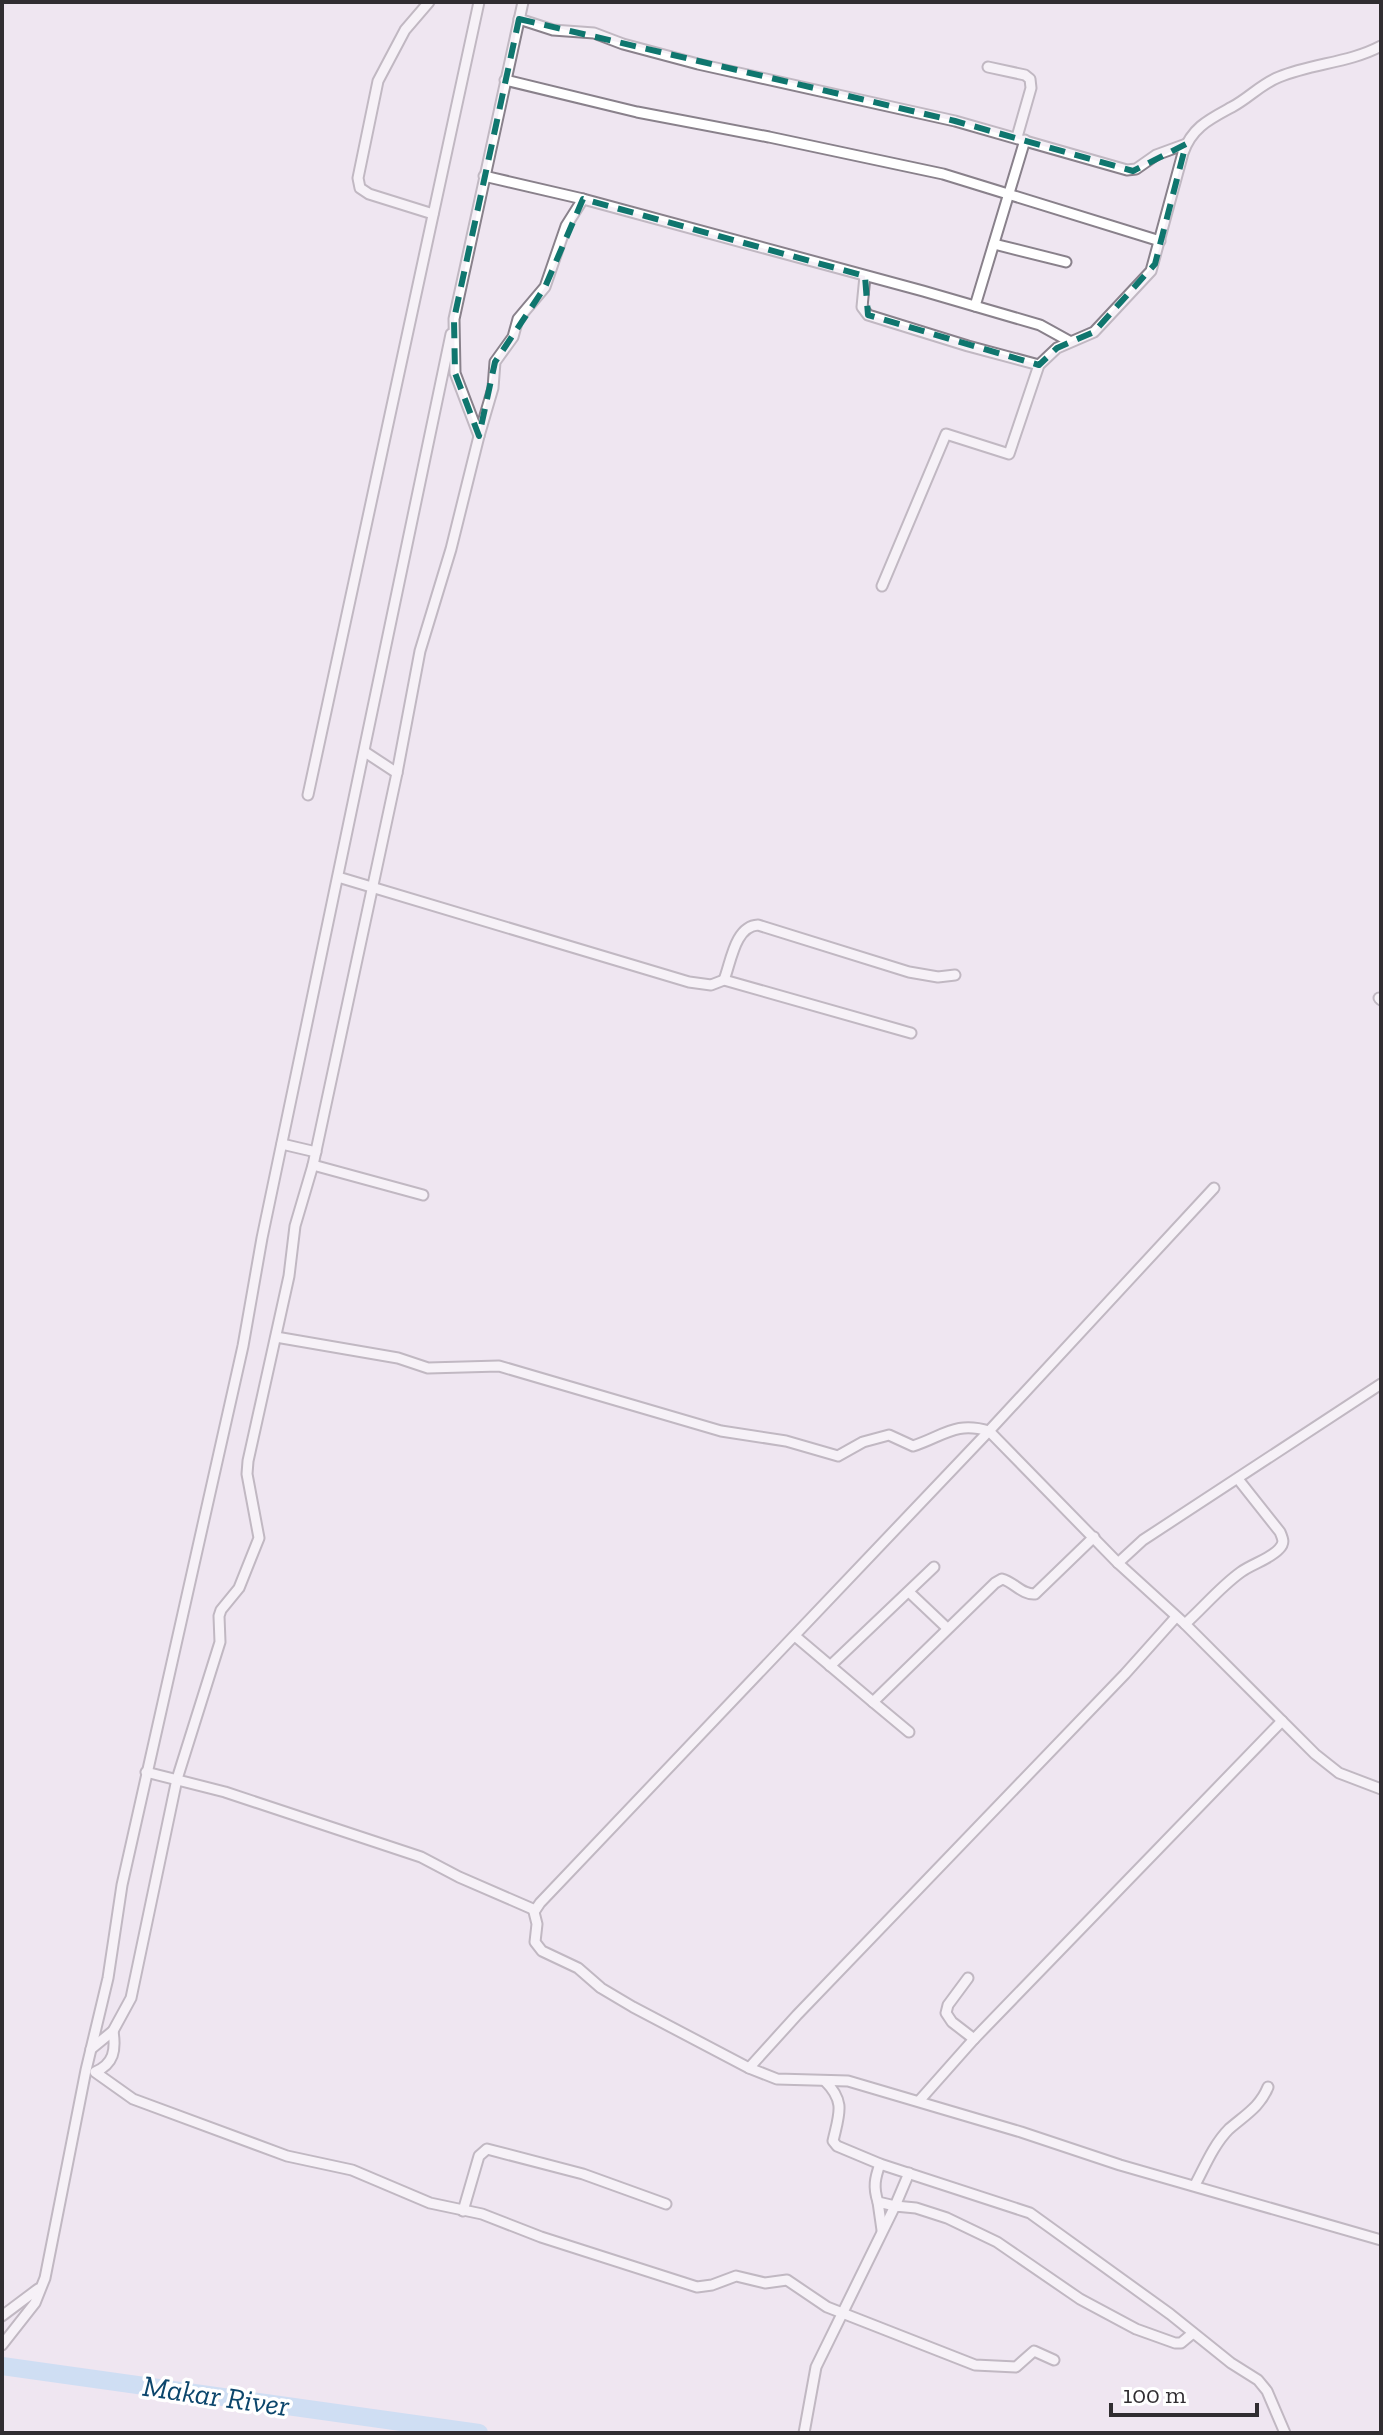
<svg xmlns="http://www.w3.org/2000/svg" width="1383" height="2435" font-family="'Zilla Slab',serif">
  <rect width="100%" height="100%" fill="#efe6f1"/>
  <g fill="none" stroke-linecap="round" stroke-linejoin="round">
    <!-- river -->
    <polyline stroke="#a9d4f7" stroke-width="18" points="2,2366 479,2433"/>
    <!-- minor casing -->
    <g stroke="#89818b" stroke-width="13">
      <g id="minor">
        <polyline points="429,2 405,30 378,81 358,178 360,188 369,194 433,214"/>
        <polyline points="519,19 553,30 594,33 623,44 698,64 955,121 1127,170 1136,169 1156,155 1186,144"/>
        <polyline points="988,67 1025,75 1030,79 1031,88 1017,137"/>
        <polyline points="505,80 637,112 769,137 943,174 1160,241"/>
        <polyline points="484,176 583,199 923,291 1040,325 1069,341"/>
        <polyline points="994,244 1066,262"/>
        <polyline points="865,276 862,307 868,315 968,346 1039,365"/>
        <polyline points="975,306 1025,140"/>
        <polyline points="479,436 493,388 495,362 513,337 518,319 545,287 566,226 583,199"/>
        <path d="M 882,586 L 946,434 L 1009,454 L 1039,365 L 1057,348 L 1094,332 L 1151,271 L 1183,153 C 1192,127 1210,119 1232,107 C 1249,98 1261,84 1279,77 C 1313,63 1349,63 1381,46"/>
        <polyline points="365,752 397,773"/>
        <polyline points="308,795 479,2"/>
        <polyline points="338,877 689,982 711,985 724,980 911,1033"/>
        <path d="M 724,980 C 731,962 735,926 758,925 L 909,972 L 938,977 L 955,975"/>
        <polyline points="1379,998 1381,1000"/>
        <polyline points="282,1144 316,1152"/>
        <polyline points="313,1165 423,1195"/>
        <polyline points="1214,1188 989,1431 540,1903 534,1912 537,1924 535,1942 542,1951 578,1968 601,1988 633,2007 749,2068 777,2079 848,2081 1021,2132 1120,2165 1381,2240"/>
        <path d="M 276,1337 L 398,1358 L 428,1368 L 499,1366 L 721,1431 L 786,1441 L 838,1456 L 863,1442 L 889,1435 L 913,1446 C 944,1436 955,1421 989,1431 L 1118,1563"/>
        <polyline points="1381,1384 1143,1540 1118,1563 1185,1624 1315,1754 1339,1773 1381,1789"/>
        <polyline points="909,1592 947,1628"/>
        <path d="M 1185,1624 C 1204,1607 1220,1587 1241,1572 C 1252,1564 1270,1559 1279,1549 C 1285,1543 1283,1539 1280,1532 L 1238,1479"/>
        <path d="M 795,1636 L 873,1702 L 995,1583 L 1002,1579 C 1014,1582 1022,1595 1035,1594 L 1094,1537"/>
        <polyline points="830,1666 934,1567"/>
        <polyline points="873,1702 909,1732"/>
        <polyline points="146,1772 225,1792 421,1857 459,1877 535,1910"/>
        <polyline points="968,1978 948,2005 946,2013 952,2022 974,2039"/>
        <path d="M 113,2031 C 116,2050 114,2064 95,2072 L 133,2099 L 287,2156 L 352,2170 L 430,2203 L 482,2214 L 541,2237 L 697,2287 L 712,2285 L 736,2276 L 765,2283 L 787,2280 L 827,2307 L 975,2365 L 1016,2367 L 1034,2351 L 1054,2360"/>
        <polyline points="91,2049 113,2031 131,1998 177,1779 220,1642 219,1616 221,1610 239,1588 259,1538 247,1474 248,1461 289,1276 295,1226 313,1165 397,773 420,651 451,549 479,436 455,373 454,319 523,2"/>
        <polyline points="749,2068 797,2015 1125,1674 1176,1617"/>
        <path d="M 825,2081 C 846,2102 839,2114 833,2141 L 837,2146 L 880,2164 L 1030,2213 L 1170,2314 L 1231,2363 L 1258,2380 L 1267,2391 L 1285,2433"/>
        <polyline points="919,2101 974,2039 1282,1721"/>
        <path d="M 880,2164 C 875,2178 873,2187 878,2202 L 895,2206 L 909,2173"/>
        <path d="M 1195,2185 C 1205,2166 1214,2144 1229,2129 C 1245,2115 1260,2107 1268,2087"/>
        <polyline points="878,2202 882,2230"/>
        <polyline points="463,2211 479,2156 487,2149 583,2174 666,2204"/>
        <polyline points="2,2316 38,2289"/>
        <polyline points="2,2345 35,2303 45,2278 86,2070 108,1978 122,1885 243,1346 262,1238 451,334"/>
        <polyline points="804,2433 816,2367 895,2206 916,2208 947,2218 997,2242 1080,2299 1136,2329 1175,2343 1181,2343 1193,2333"/>
      </g>
    </g>
    <!-- minor -->
    <use href="#minor" stroke="#fff" stroke-width="9"/>
  </g>
  <!-- marked area -->
  <path d="M0 0H1383V2435H0ZM 519,19 L 955,121 L 1133,171 L 1186,144 L 1155,264 L 1094,332 L 1057,348 L 1039,365 L 868,315 L 865,276 L 583,199 L 545,287 L 495,362 L 479,436 L 455,373 L 454,319 Z" fill="#efe6f1" fill-opacity=".55" fill-rule="evenodd"/>
  <path fill="none" stroke="#0f766e" stroke-width="6" stroke-dasharray="16 10" stroke-linejoin="round" d="M 519,19 L 955,121 L 1133,171 L 1186,144 L 1155,264 L 1094,332 L 1057,348 L 1039,365 L 868,315 L 865,276 L 583,199 L 545,287 L 495,362 L 479,436 L 455,373 L 454,319 Z"/>
  <g text-anchor="middle" stroke-width="7" stroke-linejoin="round" paint-order="stroke">
    <!-- water labels -->
    <g font-size="30" font-style="italic" fill="#0c466c" stroke="#fff">
      <text transform="translate(216 2396) rotate(8)" y="10">Makar River</text>
    </g>
  </g>
  <!-- border -->
  <rect width="1383" height="2435" fill="none" stroke="#302d31" stroke-width="8"/>
  <!-- scale -->
  <path d="M1111 2403v12h146v-12" fill="none" stroke="#302d31" stroke-width="4"/>
  <text x="1123" y="2403" font-size="24" fill="#302d31" stroke="#ffffff" stroke-width="6" paint-order="stroke">100 m</text>
</svg>
